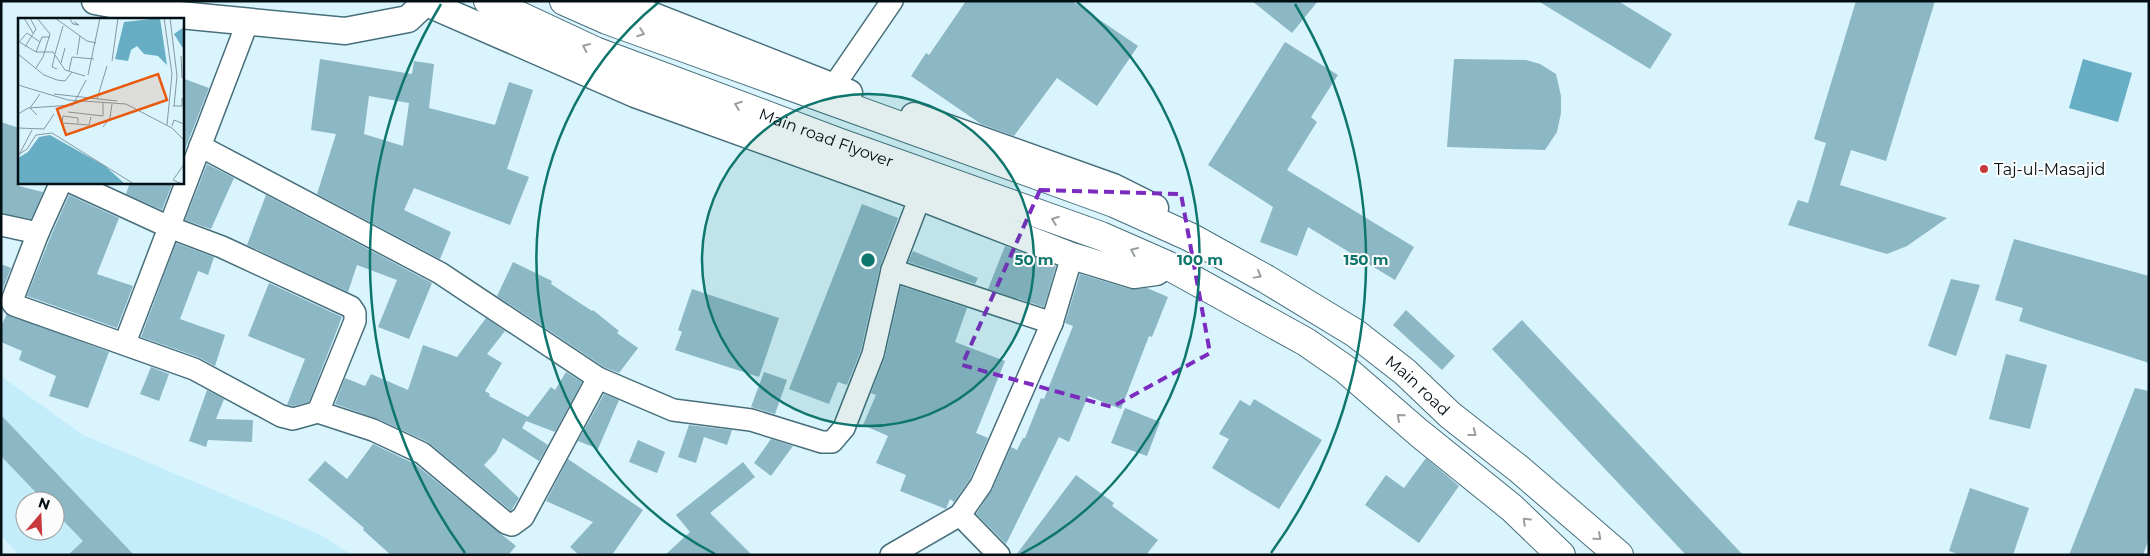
<svg xmlns="http://www.w3.org/2000/svg" width="2150" height="556" font-family="Montserrat,sans-serif">
  <rect width="100%" height="100%" fill="#daf4fd"/>
  <!-- built -->
  <path fill="#c3edfb" fill-rule="evenodd" d="M 1,376 L 83,435 L 321,535 L 352,555 L 19,555 L 1,535 ZM 25,501 L 55,501 L 55,531 L 25,531 Z"/>
  <!-- water -->
  <polygon fill="#67aec4" points="2083,59 2132,73 2118,122 2069,108"/>
  <!-- building -->
  <g fill="#8cb7c4" fill-rule="evenodd">
    <polygon points="966,1 1072,1 1138,46 1097,106 1057,78 1014,136 981,124 911,76 926,53 929,55"/>
    <polygon points="1252,1 1318,1 1292,33"/>
    <polygon points="1538,1 1618,1 1672,34 1650,69"/>
    <polygon points="1856,1 1935,1 1886,161 1851,150 1840,185 1947,218 1907,246 1887,254 1788,225 1798,200 1808,203 1826,143 1814,139"/>
    <polygon points="1285,42 1338,75 1311,117 1317,122 1287,170 1414,247 1395,280 1308,227 1297,256 1260,242 1273,207 1208,165"/>
    <path d="M 320,59 L 412,74 L 414,61 L 434,64 L 429,108 L 495,125 L 509,82 L 533,90 L 507,169 L 529,177 L 510,225 L 414,188 L 404,210 L 451,232 L 440,259 L 317,194 L 336,134 L 311,130 ZM 369,96 L 409,103 L 403,146 L 364,134 Z"/>
    <polygon points="1454,59 1526,60 1540,64 1556,74 1561,96 1561,113 1557,132 1545,150 1447,147"/>
    <polygon points="182,78 209,88 182,157"/>
    <polygon points="1,122 19,128 19,186 43,192 31,219 1,213"/>
    <polygon points="207,164 234,178 211,229 185,220"/>
    <polygon points="130,182 173,182 162,210 126,194"/>
    <polygon points="69,195 119,218 97,274 133,286 117,328 27,296 50,238"/>
    <polygon points="266,195 432,283 409,339 378,327 397,280 357,265 348,292 247,245"/>
    <polygon points="862,204 898,218 880,267 861,350 847,385 838,382 829,404 789,389"/>
    <polygon points="2014,239 2149,276 2149,363 2019,321 2023,308 1995,300"/>
    <polygon points="176,243 214,257 208,275 198,271 180,319 225,335 215,366 198,357 141,337"/>
    <polygon points="1005,246 1056,266 1044,307 988,289"/>
    <polygon points="913,251 978,278 975,284 908,262"/>
    <polygon points="513,262 552,281 551,284 592,311 593,310 619,331 617,333 638,348 619,373 604,367 497,296"/>
    <polygon points="1,264 11,268 2,291 1,290"/>
    <polygon points="1080,274 1130,289 1147,288 1168,297 1152,337 1149,336 1121,409 1088,396 1069,442 1059,437 1006,544 976,514 992,490 1011,447 1017,450 1023,438 1025,438 1041,398 1044,399 1073,326 1065,323"/>
    <polygon points="1951,279 1980,285 1956,356 1928,346"/>
    <polygon points="269,283 342,317 309,402 293,406 287,405 305,359 248,336"/>
    <polygon points="901,286 967,308 955,342 1005,361 976,433 988,438 970,479 954,502 950,499 946,509 900,491 906,475 876,463 888,436 863,425 876,395 871,393 885,357"/>
    <polygon points="692,289 779,318 759,377 675,350 682,332 678,330"/>
    <polygon points="1406,310 1455,356 1442,370 1393,325"/>
    <polygon points="7,314 109,352 88,408 49,396 56,376 19,360 22,351 1,342 1,326"/>
    <polygon points="486,318 505,331 487,354 502,363 485,391 490,394 489,396 528,417 551,387 555,390 566,372 582,382 555,432 526,421 522,428 548,445 539,461 503,438 496,452 484,465 519,498 511,511 428,442 378,419 335,404 345,378 365,386 371,374 408,390 423,345 457,357"/>
    <polygon points="1522,320 1743,555 1686,555 1492,349"/>
    <polygon points="2006,354 2047,365 2030,429 1989,419"/>
    <polygon points="151,367 169,374 159,401 140,394"/>
    <polygon points="764,372 787,380 775,414 751,407"/>
    <polygon points="2135,388 2149,391 2149,539 2143,555 2069,555"/>
    <polygon points="207,390 224,399 216,419 253,420 252,442 208,440 206,447 189,441"/>
    <polygon points="604,394 619,400 598,449 578,441"/>
    <polygon points="1254,399 1322,440 1279,509 1212,468 1229,439 1219,434 1240,400 1250,406"/>
    <polygon points="1125,408 1160,422 1147,456 1111,443"/>
    <polygon points="1,415 134,555 68,555 83,541 55,512 55,501 44,501 1,456"/>
    <polygon points="689,425 732,430 727,445 704,437 696,463 678,457"/>
    <polygon points="771,439 793,446 771,476 754,463"/>
    <polygon points="638,440 665,452 657,473 629,462"/>
    <polygon points="373,444 415,464 516,546 508,555 391,555 363,530 364,528 308,480 325,461 347,479"/>
    <polygon points="1426,458 1459,486 1419,543 1365,505 1386,475 1404,488"/>
    <polygon points="568,459 643,510 612,555 579,555 570,547 593,522 546,501"/>
    <polygon points="743,462 755,477 710,513 752,555 665,555 690,532 676,515"/>
    <polygon points="1076,475 1114,503 1112,506 1158,540 1146,555 1016,555"/>
    <polygon points="1970,488 2029,508 2013,555 1961,555 1949,551"/>
  </g>
  <g fill="none" stroke-linecap="round" stroke-linejoin="round">
    <!-- minor casing -->
    <g stroke="#466f7b" stroke-width="24">
      <g id="minor">
        <polyline points="833,87 892,1"/>
        <polyline points="200,146 440,273 598,378 673,410 751,420 822,442 832,442 844,428 873,354 892,270 920,197"/>
        <polyline points="61,182 38,233 13,298 12,302 14,305 194,369 281,416 293,419 318,412 373,430 422,453 506,523 512,525 523,517 598,378"/>
        <polyline points="71,182 169,227 222,247 351,307 355,313 355,321 318,412"/>
        <polyline points="1,225 38,233"/>
        <polyline points="892,270 1052,323"/>
        <polyline points="125,343 248,21"/>
        <polyline points="960,515 999,555"/>
        <polyline points="891,555 960,515 981,485 1052,323 1072,256"/>
      </g>
    </g>
    <!-- tertiary casing -->
    <g stroke="#466f7b" stroke-width="29">
      <g id="tertiary">
        <polyline points="95,1 159,13 345,31 408,19 427,1"/>
        <polyline points="422,1 635,94 920,197 1072,256 1134,275 1156,272 1167,265"/>
        <polyline points="615,1 849,93"/>
        <polyline points="914,116 1113,187 1155,208"/>
      </g>
    </g>
    <!-- primary casing -->
    <g stroke="#466f7b" stroke-width="30">
      <g id="primary">
        <path id="s1" d="M 488,1 L 595,51 L 838,142 L 1101,236 L 1167,265 L 1306,342 L 1345,369 L 1419,433 L 1512,508 L 1561,555"/>
        <path id="s2" d="M 564,1 L 607,20 L 1114,203 L 1190,237 L 1266,279 L 1355,333 L 1405,372 L 1450,415 L 1519,469 L 1619,555"/>
      </g>
    </g>
    <!-- minor -->
    <use href="#minor" stroke="#fff" stroke-width="21"/>
    <!-- tertiary -->
    <use href="#tertiary" stroke="#fff" stroke-width="26"/>
    <!-- primary -->
    <use href="#primary" stroke="#fff" stroke-width="28"/>
  </g>
  <!-- one-way arrows -->
  <defs><path id="oneway-chevron" d="M-2-3.5L2.5 0L-2 3.5" fill="none" stroke-width="1.6" stroke-linecap="round" stroke-linejoin="round" transform="scale(1.25)"/></defs>
  <g stroke="#9a9fa1">
    <use href="#oneway-chevron" transform="translate(641 33) rotate(20)"/>
    <use href="#oneway-chevron" transform="translate(586 47) rotate(-155)"/>
    <use href="#oneway-chevron" transform="translate(738 105) rotate(-159)"/>
    <use href="#oneway-chevron" transform="translate(1055 220) rotate(-160)"/>
    <use href="#oneway-chevron" transform="translate(1134 251) rotate(-156)"/>
    <use href="#oneway-chevron" transform="translate(1258 275) rotate(29)"/>
    <use href="#oneway-chevron" transform="translate(1400 417) rotate(-139)"/>
    <use href="#oneway-chevron" transform="translate(1473 433) rotate(38)"/>
    <use href="#oneway-chevron" transform="translate(1526 521) rotate(-136)"/>
    <use href="#oneway-chevron" transform="translate(1598 537) rotate(41)"/>
  </g>
  <!-- marked area -->
  <path fill="none" stroke="#7b2cbf" stroke-width="4" stroke-dasharray="10 6" stroke-linejoin="round" d="M 1040,190 L 1181,194 L 1210,353 L 1112,407 L 962,365 Z"/>
  <!-- distance rings -->
  <circle cx="868" cy="260" r="166" fill="#0f766e" fill-opacity=".12"/>
  <g fill="none" stroke="#0f766e" stroke-width="2.5">
    <circle cx="868" cy="260" r="166"/>
    <path d="M715 554A332 332 0 0 1 659 2M1077 2A332 332 0 0 1 1021 554"/>
    <path d="M465 553A498 498 0 0 1 441 4M1295 4A498 498 0 0 1 1271 553"/>
  </g>
  <!-- markers -->
  <circle fill="#c8393d" stroke="#fcfcfc" stroke-width="2" cx="1984" cy="169" r="5"/>
  <g text-anchor="middle" stroke-width="4" stroke-linejoin="round" paint-order="stroke">
    <!-- street labels -->
    <g font-size="16" fill="#020f14" stroke="#fcfcfc">
      <text dy="6" stroke="none"><textPath href="#s1" startOffset="365">Main road Flyover</textPath></text>
      <text dy="6" stroke="none"><textPath href="#s2" startOffset="942">Main road</textPath></text>
    </g>
    <!-- poi labels -->
    <g font-size="16" fill="#020f14" stroke="#fcfcfc" text-anchor="start">
      <text x="1994" y="175">Taj-ul-Masajid</text>
    </g>
  </g>
  <!-- overview -->
  <g transform="translate(18 18)">
    <rect width="166" height="166" fill="#daf4fd"/>
    <path d="M 142,0 L 149,47 L 140,38 L 126,36 L 119,28 L 113,32 L 110,43 L 97,41 L 106,4 ZM 166,9 L 166,29 L 164,29 L 156,16 ZM 32,117 L 87,148 L 107,166 L 0,166 L 0,140 L 10,134 L 21,119 Z" fill="#67aec4"/>
    <path fill="none" stroke="#8498a0" stroke-width="1" d="M 6,0 L 15,15M 37,0 L 69,23 L 78,25M 146,0 L 154,56 L 149,107M 152,0 L 159,58 L 156,88M 52,1 L 55,6 L 61,7 L 56,4M 0,23 L 18,34 L 35,34 L 47,52 L 67,58M 1,24 L 9,15 L 22,24M 7,29 L 18,11 L 12,0M 18,34 L 24,19 L 32,19M 0,36 L 26,57 L 39,62 L 47,63 L 54,54M 37,36 L 45,8M 37,37 L 34,49 L 39,51M 59,37 L 62,18M 163,38 L 164,60M 94,43 L 100,0M 43,45 L 47,30M 18,50 L 25,39 L 32,16 L 19,0M 51,53 L 54,39 L 76,41M 70,57 L 82,0M 0,67 L 50,82 L 108,86 L 154,110 L 167,123M 36,76 L 99,83M 79,81 L 89,48M 155,88 L 164,88 L 164,80M 50,94 L 85,98 L 85,85M 0,96 L 10,90 L 55,87 L 68,62M 19,97 L 12,90 L 22,76M 60,105 L 60,100 L 45,98 L 44,105 L 71,107 L 73,99M 154,108 L 156,102 L 166,106 L 167,113M 85,109 L 92,100 L 94,86M 0,110 L 26,111 L 36,96M 2,135 L 14,112M 0,137 L 9,131 L 18,117 L 34,115 L 116,166M 164,166 L 155,162 L 167,145"/>
    <path fill="#e8590c" fill-opacity="0.15" stroke="#e8590c" stroke-width="2.5" d="M 140,56 L 149,82 L 48,117 L 39,91 Z"/>
    <rect width="166" height="166" fill="none" stroke="#020f14" stroke-width="2.5"/>
  </g>
  <circle cx="868" cy="260" r="8" fill="#0f766e" stroke="#fcfcfc" stroke-width="2.5"/>
  <g font-size="15" text-anchor="middle" font-weight="bold" fill="#0f766e" stroke="#fcfcfc" stroke-width="4" stroke-linejoin="round" paint-order="stroke">
    <text x="1034" y="265">50 m</text>
    <text x="1200" y="265">100 m</text>
    <text x="1366" y="265">150 m</text>
  </g>
  <!-- border -->
  <rect width="2150" height="556" fill="none" stroke="#020f14" stroke-width="5"/>
  <!-- north arrow -->
  <g transform="translate(40 516) rotate(19)"><circle r="24" fill="#fcfcfc" stroke="#989d9f"/>
  <path d="M0-4L9 19L0 12L-9 19Z" fill="#c8393d"/>
  <text y="-8" font-size="14" font-weight="bold" text-anchor="middle" fill="#020f14">N</text>
  </g>
</svg>
